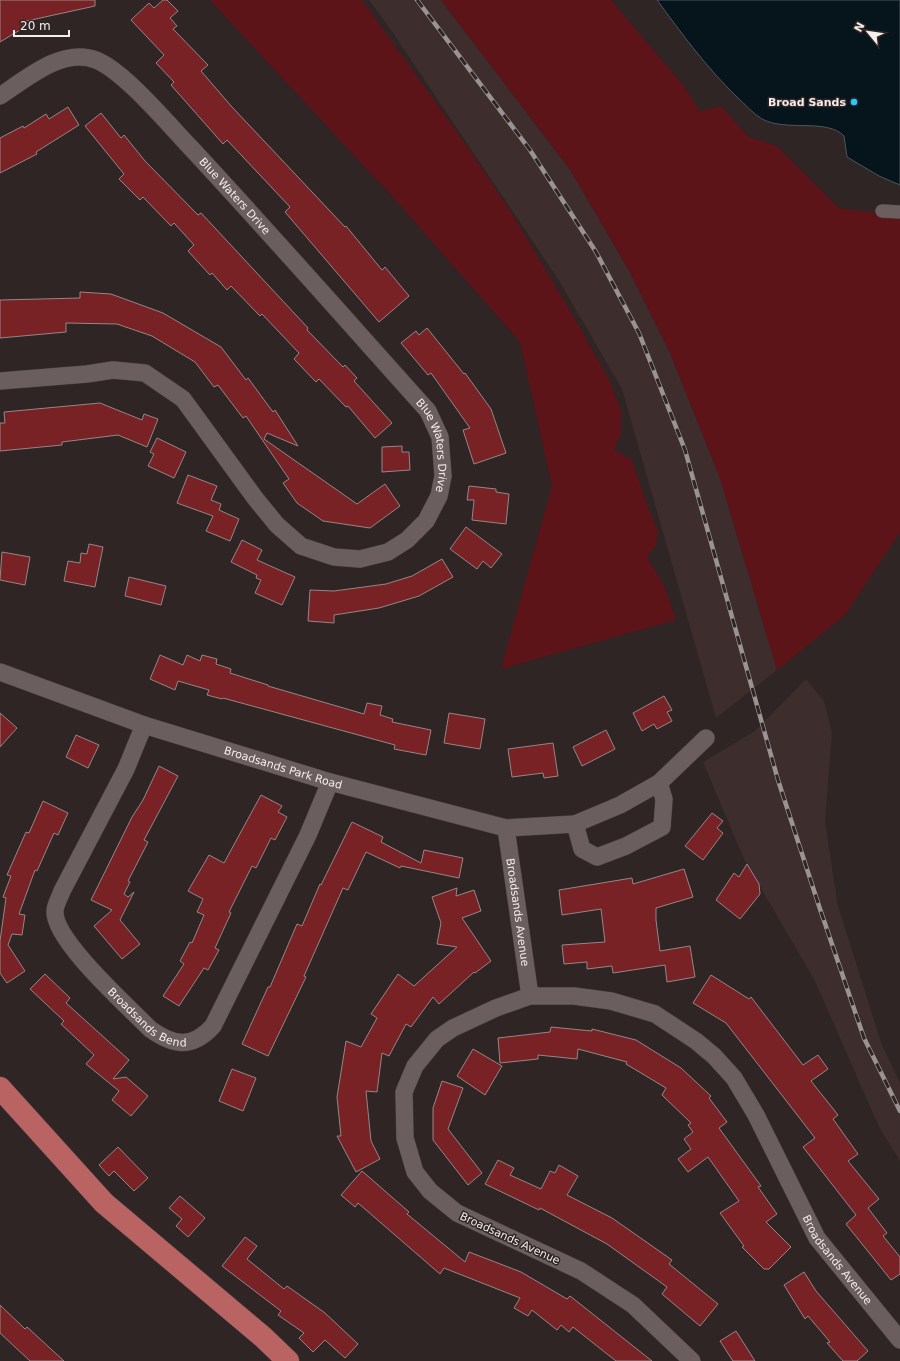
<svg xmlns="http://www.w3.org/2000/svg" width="900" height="1361" font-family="'DejaVu Sans',sans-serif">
  <rect width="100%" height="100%" fill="#2f2524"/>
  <!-- built -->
  <g fill="#3d2d2c">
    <polygon points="369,0 441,0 571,171 628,269 670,353 720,478 777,670 716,718 622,389 558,279 391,30"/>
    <polygon points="806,679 824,701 832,733 825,822 838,906 882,1045 900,1083 900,1161 879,1127 815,981 744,859 703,762 755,731"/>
  </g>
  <!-- green -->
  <g fill="#5c1418">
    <polygon points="210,0 361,0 370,11 462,139 511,212 575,319 610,382 621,410 621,433 614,450 632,460 647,505 658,530 656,545 647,556 665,588 676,620 501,669 552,486 520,342 398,203"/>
    <polygon points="441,0 611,0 683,85 700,111 721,106 749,137 777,146 839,208 900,216 900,532 845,615 777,670 720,478 670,353 628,269 571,171"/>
  </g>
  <!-- water -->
  <path fill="#06151b" stroke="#4d565a" d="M 657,0 L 900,0 L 900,185 L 879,176 L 847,157 L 844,136 C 827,118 786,132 762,119 C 752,113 745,104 737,97 C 706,67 682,34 657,0 Z"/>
  <!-- building -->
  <g fill="#792226" stroke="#938786">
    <polygon points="0,0 95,0 95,6 22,22 25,27 0,42"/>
    <polygon points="163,0 167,0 178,11 170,18 177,26 173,29 208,65 201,71 232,107 345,227 346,226 382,270 385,267 409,296 379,322 285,212 290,207 227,140 223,144 171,85 174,82 156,63 164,55 131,20 149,3 154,8"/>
    <polygon points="68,107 79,125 36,152 37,154 0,173 0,138 23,126 24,128 46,114 49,119"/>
    <polygon points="101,113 121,138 124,135 145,161 198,215 201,213 308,328 307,330 343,367 345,365 357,378 354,381 392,423 375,438 348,406 346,407 319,379 316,382 294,359 299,353 262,314 260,316 231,286 227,290 212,273 210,275 188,251 194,245 174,223 171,226 143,197 140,200 119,179 124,174 85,126"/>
    <polygon points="80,292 111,294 163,313 221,347 246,380 248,378 273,412 275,410 298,446 267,433 264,439 357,504 385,484 400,506 370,528 323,521 297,503 283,483 289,479 246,416 243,418 218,385 214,387 195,362 152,336 117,324 66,323 66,332 0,338 0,300 80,298"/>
    <polygon points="427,328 464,374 465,373 491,409 506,453 474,464 463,430 470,428 431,373 428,375 401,343 416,331 419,335"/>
    <polygon points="100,403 142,420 144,414 158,419 147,447 118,435 62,442 62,445 0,451 0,423 5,423 4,412"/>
    <polygon points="157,438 186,452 174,478 148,466 154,454 150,452"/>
    <polygon points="402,446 402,452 409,452 410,470 382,472 382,447"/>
    <polygon points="188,475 217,486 211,500 221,504 219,510 239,519 230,541 206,531 213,516 177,503"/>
    <polygon points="469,486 496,489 496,492 509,494 506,524 472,520 474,500 467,500"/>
    <polygon points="466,527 502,554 491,568 483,561 477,569 450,549"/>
    <polygon points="242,540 262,550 257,560 295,577 282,605 255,593 261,580 256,578 257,575 231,562"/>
    <polygon points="89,544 103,547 95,587 64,581 68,561 80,563 81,553 87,554"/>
    <polygon points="2,552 30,557 25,585 0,580"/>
    <polygon points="442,559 453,577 419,596 379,608 334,615 334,623 308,621 310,590 334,591 386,584 412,576"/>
    <polygon points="129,577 166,586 161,605 125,596"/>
    <polygon points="160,655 183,665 187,655 200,661 202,655 217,659 216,664 231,669 230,673 268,685 268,686 364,714 367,703 382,706 380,715 393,719 392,722 431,730 426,755 394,749 395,745 223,698 222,699 207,695 209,690 178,681 175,690 150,679"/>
    <polygon points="664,696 672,710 667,712 672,721 657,729 654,724 642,731 633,713"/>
    <polygon points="0,713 17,728 0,747"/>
    <polygon points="449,713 485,719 480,749 444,743"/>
    <polygon points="606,730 615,749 582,766 573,747"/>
    <polygon points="76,735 99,745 88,768 66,757"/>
    <polygon points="553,743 558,776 544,778 543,773 512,777 508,749"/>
    <polygon points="159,766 178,776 144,840 148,842 128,881 130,882 124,894 128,897 134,892 120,920 140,944 122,959 94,926 112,910 91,900 132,817 143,800"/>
    <polygon points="261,795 282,806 278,812 287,817 275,840 271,838 256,868 252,866 229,912 231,913 215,948 219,950 208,970 204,968 179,1006 163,996 184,964 180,961 190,942 192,943 204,915 197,912 203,899 188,891 209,855 224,863"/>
    <polygon points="43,801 68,813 58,835 54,833 37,871 35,870 19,914 25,915 22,935 12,934 8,945 25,971 7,983 0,973 0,941 6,898 3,897 11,876 7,875 26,832 29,833"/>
    <polygon points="712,813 723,821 717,828 723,833 703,860 685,846"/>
    <polygon points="352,822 383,837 381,842 421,863 424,850 463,858 459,878 401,866 400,868 366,852 348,890 343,888 304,976 306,977 268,1056 242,1044 268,987 270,987 297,924 302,926 320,884 321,885"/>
    <polygon points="747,864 759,884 760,894 740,919 716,900 734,873 739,877"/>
    <polygon points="684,869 693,897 656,908 656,920 660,951 690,946 695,977 667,982 665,965 613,973 612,966 587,969 587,962 564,964 562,945 605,942 601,909 562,915 559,890 632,878 633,884"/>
    <polygon points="457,888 456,896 474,890 481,911 462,918 491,961 475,973 474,972 439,1004 433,997 411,1027 406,1024 389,1056 382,1053 377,1092 366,1091 371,1141 380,1159 356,1172 337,1136 341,1136 337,1097 346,1041 361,1047 377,1018 371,1014 398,974 414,986 457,947 437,944 441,923 432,897"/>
    <polygon points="45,974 70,998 66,1003 129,1060 113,1079 126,1077 148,1096 131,1116 112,1100 119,1091 86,1064 94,1055 61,1024 64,1021 30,989"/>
    <polygon points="711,975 749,999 751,997 803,1065 818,1055 828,1069 811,1081 838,1115 833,1119 858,1154 848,1161 879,1199 868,1208 887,1233 883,1236 900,1257 900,1274 891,1280 846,1224 856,1215 803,1147 815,1138 726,1023 693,1003"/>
    <polygon points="551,1027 592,1031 592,1029 636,1040 681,1068 711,1096 709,1098 727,1122 719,1128 761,1186 758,1187 777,1214 766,1222 791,1247 769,1269 764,1269 742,1247 744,1246 720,1213 739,1201 708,1157 688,1172 678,1159 691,1149 684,1139 693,1132 688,1125 691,1123 662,1095 666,1088 626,1064 627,1062 578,1049 577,1059 538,1055 538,1059 500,1063 498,1038 550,1032"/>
    <polygon points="473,1049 502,1066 485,1095 457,1076"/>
    <polygon points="232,1069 256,1078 243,1111 219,1101"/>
    <polygon points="442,1081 463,1088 448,1129 482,1173 468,1185 433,1140 433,1108"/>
    <polygon points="118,1147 148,1178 134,1191 114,1171 109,1176 99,1165"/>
    <polygon points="498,1160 514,1168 510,1175 541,1189 550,1171 555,1173 559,1165 578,1176 567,1195 612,1218 672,1260 669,1264 718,1304 700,1326 662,1294 667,1287 607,1244 540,1208 539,1210 485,1184"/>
    <polygon points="362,1171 409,1212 407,1214 465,1262 469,1252 521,1272 567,1299 570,1296 652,1361 616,1361 573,1327 569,1332 561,1325 557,1330 532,1310 528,1316 514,1308 520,1298 444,1268 440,1274 358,1203 355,1207 341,1195"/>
    <polygon points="180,1196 205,1218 188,1237 176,1226 182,1219 169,1208"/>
    <polygon points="245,1237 257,1246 247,1259 284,1289 287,1286 325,1313 358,1344 345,1358 325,1340 313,1352 299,1338 304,1333 278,1315 281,1311 222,1266"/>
    <polygon points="804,1272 816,1291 868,1351 857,1361 843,1361 827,1343 830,1342 808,1316 805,1319 784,1285"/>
    <polygon points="0,1305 25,1329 27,1327 64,1361 30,1361 0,1333"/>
    <polygon points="736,1331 755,1361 733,1361 720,1341"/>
  </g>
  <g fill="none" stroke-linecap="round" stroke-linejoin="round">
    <!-- pedestrian casing -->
    <g stroke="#4b4443" stroke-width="14">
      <polyline id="pedestrian" points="882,211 900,212"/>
    </g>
    <!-- minor casing -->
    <g stroke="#4b4443" stroke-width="18">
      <g id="minor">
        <path id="s1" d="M 0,96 C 26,79 62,47 96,60 C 124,71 168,124 191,148 C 271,234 349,323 428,411 L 440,437 L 443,476 L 439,496 L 426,521 L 407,540 L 388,552 L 360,559 L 334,557 L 301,546 L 277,525 L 255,498 L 183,399 L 145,373 L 113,370 L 87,374 L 0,381"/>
        <path id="s2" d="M 0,672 L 144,725 L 330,782 L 506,828 L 575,824 L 620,805 L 659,783 L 706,738"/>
        <path id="s3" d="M 144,725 L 126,769 L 62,891 C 60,897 55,905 55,911 C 53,940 129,1007 150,1029 C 174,1046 192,1049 213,1026 L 308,835 L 330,782"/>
        <polyline points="575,824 582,849 597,857 626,846 662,827 664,799 659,783"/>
        <path id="s4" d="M 506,828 L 530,996"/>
        <path id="s5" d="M 692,1361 L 633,1305 L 581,1271 L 457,1213 L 430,1191 L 415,1172 L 405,1138 L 404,1092 L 415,1066 L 437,1039 L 453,1028 L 496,1008 L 530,996 L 574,996 L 611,1001 L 655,1014 L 696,1041 L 714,1056 L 734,1078 L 756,1115 L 817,1238 L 900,1340"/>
      </g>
    </g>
    <!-- primary casing -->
    <g stroke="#4b4443" stroke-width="23">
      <polyline id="primary" points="0,1088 104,1203 263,1337 288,1361"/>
    </g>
    <!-- pedestrian -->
    <use href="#pedestrian" stroke="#6a5f5e" stroke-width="13"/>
    <!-- minor -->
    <use href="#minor" stroke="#6a5f5e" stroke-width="17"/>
    <!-- primary -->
    <use href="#primary" stroke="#ba6363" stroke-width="22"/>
    <!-- rail casing -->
    <g stroke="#9b9393" stroke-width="4.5">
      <polyline id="rail" points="417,0 530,150 596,252 639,333 685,450 778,780 819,906 864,1038 900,1111"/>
    </g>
    <!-- rail -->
    <use href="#rail" stroke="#2f2524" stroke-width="3" stroke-dasharray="9" stroke-linecap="butt"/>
  </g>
  <!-- markers -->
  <circle fill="#28c8ff" stroke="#2f2524" stroke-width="1.5" cx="854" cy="102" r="4"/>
  <g text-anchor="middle" stroke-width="3" stroke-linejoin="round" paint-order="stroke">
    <!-- poi labels -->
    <g font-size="11" font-weight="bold" fill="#f4eded" stroke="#2f2524" text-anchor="end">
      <text x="846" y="106">Broad Sands</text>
    </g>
    <!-- street labels -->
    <g font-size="11" fill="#f4eded" stroke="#2f2524">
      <text dy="4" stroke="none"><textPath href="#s1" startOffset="302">Blue Waters Drive</textPath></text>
      <text dy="4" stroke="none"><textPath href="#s1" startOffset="626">Blue Waters Drive</textPath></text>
      <text dy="4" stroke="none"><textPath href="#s2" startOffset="299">Broadsands Park Road</textPath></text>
      <text dy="4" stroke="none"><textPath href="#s4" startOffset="85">Broadsands Avenue</textPath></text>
      <text dy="4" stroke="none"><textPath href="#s3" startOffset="352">Broadsands Bend</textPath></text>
      <text transform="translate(510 1238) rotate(25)" y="4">Broadsands Avenue</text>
      <text dy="4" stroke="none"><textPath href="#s5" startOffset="1026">Broadsands Avenue</textPath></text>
    </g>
  </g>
  <!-- north arrow -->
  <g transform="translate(868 32) rotate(299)" stroke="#2f2524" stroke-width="3" paint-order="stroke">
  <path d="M0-3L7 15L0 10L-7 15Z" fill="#f4eded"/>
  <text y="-6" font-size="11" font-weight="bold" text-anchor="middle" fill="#f4eded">N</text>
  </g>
  <!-- scale -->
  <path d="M14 30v6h55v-6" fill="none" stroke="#f4eded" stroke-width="2"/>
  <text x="20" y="30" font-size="12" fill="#f4eded" stroke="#2f2524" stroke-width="3" paint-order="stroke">20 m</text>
</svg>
